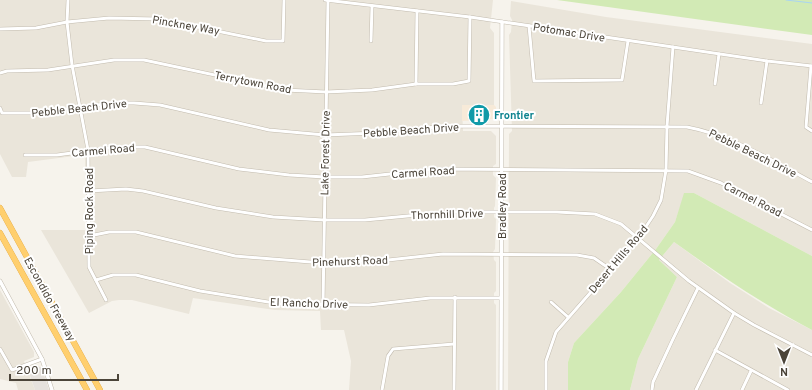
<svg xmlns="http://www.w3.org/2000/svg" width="812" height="390" font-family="Overpass,sans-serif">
  <rect width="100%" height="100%" fill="#f6f3ec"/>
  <!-- residential -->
  <g fill="#eae5da">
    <polygon points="0,0 493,0 490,28 494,33 494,105 462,106 463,131 491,131 496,136 496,164 493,166 493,175 496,178 495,206 494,208 494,217 496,219 495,249 493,252 494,260 496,262 496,291 494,293 494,303 496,305 496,390 349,390 351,361 344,330 321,330 320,311 275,310 193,298 189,314 132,300 119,300 112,301 89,313 41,230 86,230 85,158 82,155 28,162 26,177 12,177 0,154"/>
    <polygon points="511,1 606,17 812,44 812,256 694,193 685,193 675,222 656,249 621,292 574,343 568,362 568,390 508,390 509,134 512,131 509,35 511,32 512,20 510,16"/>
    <polygon points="674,242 730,283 769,308 812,330 812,390 630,390 638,359 677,277 659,260"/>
    <polygon points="0,290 34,352 34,357 24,361 35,390 18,390 16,383 0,379"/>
  </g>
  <!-- commercial -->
  <polygon fill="#f7ead8" points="462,105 494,105 496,107 496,119 462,121"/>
  <!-- industrial -->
  <polygon fill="#e6e2dd" points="38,366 42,368 49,390 35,390 28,370"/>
  <!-- green -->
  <g fill="#d2eab5">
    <polygon points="557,0 812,0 812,35"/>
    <path d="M 684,193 L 694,193 L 812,256 L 812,330 C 762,304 720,275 674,242 L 659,260 L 677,277 L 638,359 L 630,390 L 568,390 L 568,362 L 574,343 L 621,292 L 656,249 L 675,222 Z"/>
  </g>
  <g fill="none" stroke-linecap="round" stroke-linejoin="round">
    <!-- stream -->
    <polyline stroke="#a9d4f2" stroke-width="1" points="786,0 812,3"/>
    <!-- minor casing -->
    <g stroke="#c2bbae" stroke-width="4">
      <g id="minor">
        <polyline points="68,0 67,22 72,65 88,150 89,267 106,300"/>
        <polyline points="325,0 470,17 767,61 812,66"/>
        <polyline points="529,26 534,81 622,80 628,41"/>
        <polyline points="0,29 36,28 67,22 109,18 158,19 266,41 283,41 284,0"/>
        <polyline points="371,41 372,6"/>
        <polyline points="811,66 806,127 812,131"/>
        <polyline points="0,73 7,71 48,70 114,60 144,60 285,90 326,92 372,90 416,84 453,84 469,81 470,17"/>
        <polyline points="416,84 417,11"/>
        <polyline points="715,84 719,54"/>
        <polyline points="761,103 767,61"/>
        <path d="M 0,108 L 2,113 L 34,113 L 113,103 L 134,103 L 160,105 L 269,130 L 325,135 L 377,133 L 446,126 L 687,127 C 731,135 773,161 812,182"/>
        <polyline points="25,155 57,155 116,147 145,147 239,169 289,175 325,177 362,177 436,169 688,171 721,183 812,230"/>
        <polyline points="89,191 126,189 143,191 216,208 273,217 324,220 365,220 450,212 557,212 595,214 621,224 689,281 734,313 754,325 812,355"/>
        <polyline points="89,236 109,232 136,232 235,256 323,263 388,260 443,254 577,255 594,258 610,269"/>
        <polyline points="96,280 113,275 136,275 200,291 281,304 369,305 430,298 501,298"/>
        <polyline points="551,302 568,317"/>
        <polyline points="323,305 328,0"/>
        <polyline points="0,349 12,370 42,359"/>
        <polyline points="715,350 788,390"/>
        <polyline points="382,390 388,356 393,349 454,344"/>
        <polyline points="454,390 455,297"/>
        <polyline points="546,390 546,361 556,332 639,237 653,216 661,200 666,170 667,126 673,47"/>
        <polyline points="652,390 653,382 673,339 698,288"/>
        <polyline points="696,390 734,313"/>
        <polyline points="742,390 751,371"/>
      </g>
    </g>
    <!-- tertiary casing -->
    <g stroke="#c2bbae" stroke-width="4.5">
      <g id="tertiary">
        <polyline points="0,281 42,359 52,390"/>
        <polyline points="501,390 502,22"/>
      </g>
    </g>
    <!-- motorway casing -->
    <g stroke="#e0a43c" stroke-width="6">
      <g id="motorway">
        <polyline points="0,208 100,390"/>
        <polyline points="0,233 87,390"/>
      </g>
    </g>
    <!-- minor -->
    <use href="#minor" stroke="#fff" stroke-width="3"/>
    <!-- tertiary -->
    <use href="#tertiary" stroke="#fff" stroke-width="3.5"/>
    <!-- motorway -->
    <use href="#motorway" stroke="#ffcf6e" stroke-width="5.5"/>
  </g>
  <!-- icons -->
  <defs>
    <g id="building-disc" transform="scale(1.15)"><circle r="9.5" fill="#0f9aa8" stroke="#fff"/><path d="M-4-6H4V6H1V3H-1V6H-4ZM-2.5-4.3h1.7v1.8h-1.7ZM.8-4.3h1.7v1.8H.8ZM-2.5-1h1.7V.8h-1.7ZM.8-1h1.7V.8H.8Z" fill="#fff"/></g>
  </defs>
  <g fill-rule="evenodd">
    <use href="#building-disc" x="479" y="115"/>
  </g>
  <g text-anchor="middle" stroke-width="4" stroke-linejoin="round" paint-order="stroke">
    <!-- street labels -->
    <g font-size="11" fill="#4b4439" stroke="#fff">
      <text transform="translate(186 25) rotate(10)" y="4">Pinckney Way</text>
      <text transform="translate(569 32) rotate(9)" y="4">Potomac Drive</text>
      <text transform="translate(253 82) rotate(11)" y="4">Terrytown Road</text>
      <text transform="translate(79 108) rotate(-6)" y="4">Pebble Beach Drive</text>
      <text transform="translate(411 130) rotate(-4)" y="4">Pebble Beach Drive</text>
      <text transform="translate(103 150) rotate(-5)" y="4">Carmel Road</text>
      <text transform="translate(325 153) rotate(-89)" y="4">Lake Forest Drive</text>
      <text transform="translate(753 153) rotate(26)" y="4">Pebble Beach Drive</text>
      <text transform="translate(423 172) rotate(-4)" y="4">Carmel Road</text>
      <text transform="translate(753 199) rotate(27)" y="4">Carmel Road</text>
      <text transform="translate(502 206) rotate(-90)" y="4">Bradley Road</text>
      <text transform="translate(89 211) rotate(-90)" y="4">Piping Rock Road</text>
      <text transform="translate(447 214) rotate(-2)" y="4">Thornhill Drive</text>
      <text transform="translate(618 259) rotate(-50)" y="4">Desert Hills Road</text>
      <text transform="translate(350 261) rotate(-2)" y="4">Pinehurst Road</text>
      <text transform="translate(50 299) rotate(61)" y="4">Escondido Freeway</text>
      <text transform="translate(309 303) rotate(2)" y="4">El Rancho Drive</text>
    </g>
    <!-- culture labels -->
    <g font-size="11" font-weight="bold" fill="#0d838f" stroke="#fff" text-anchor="start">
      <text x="494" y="119">Frontier</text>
    </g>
  </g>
  <!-- north arrow -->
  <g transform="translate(784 362) rotate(180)" stroke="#ffffff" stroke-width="3" paint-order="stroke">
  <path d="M0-3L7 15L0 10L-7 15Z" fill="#4b4439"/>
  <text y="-6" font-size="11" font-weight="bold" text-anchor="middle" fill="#4b4439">N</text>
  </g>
  <!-- scale -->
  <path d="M10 374v6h108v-6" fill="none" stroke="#4b4439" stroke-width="2"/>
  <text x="16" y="374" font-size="12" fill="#4b4439" stroke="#ffffff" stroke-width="3" paint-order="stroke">200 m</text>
</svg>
